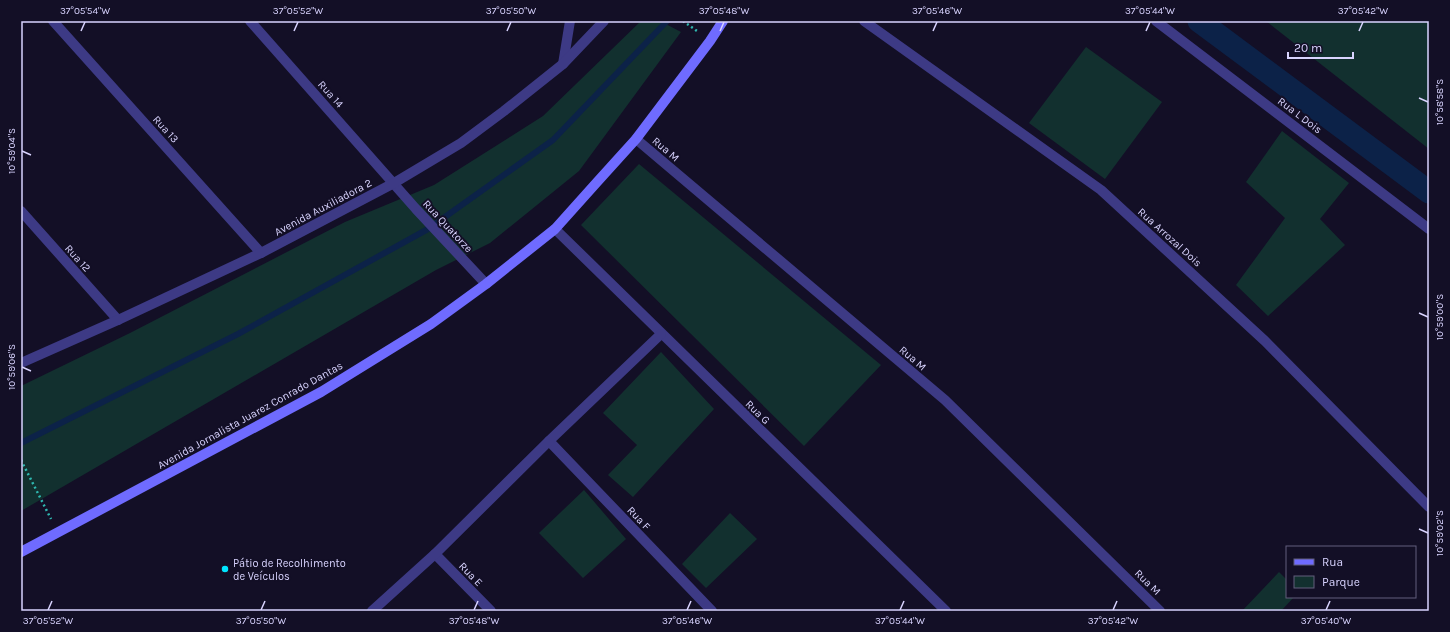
<svg xmlns="http://www.w3.org/2000/svg" width="1450" height="632" font-family="Karla,sans-serif">
  <rect width="100%" height="100%" fill="#130f26"/>
  <!-- green -->
  <g fill="#12302f">
    <polygon points="641,21 660,21 681,32 579,171 490,243 436,270 21,511 21,386 130,333 345,222 434,185 543,116"/>
    <polygon points="1266,21 1429,21 1429,149"/>
    <polygon points="1086,47 1162,102 1105,179 1029,123"/>
    <polygon points="1282,131 1349,183 1320,219 1345,245 1268,316 1236,285 1285,218 1246,182"/>
    <polygon points="639,164 881,365 804,446 581,225"/>
    <polygon points="661,352 714,409 633,497 608,475 637,445 603,413"/>
    <polygon points="584,490 626,539 583,578 539,533"/>
    <polygon points="730,513 757,539 706,588 682,564"/>
    <polygon points="1279,572 1287,580 1287,597 1294,597 1281,611 1242,611"/>
  </g>
  <g fill="none" stroke-linecap="round" stroke-linejoin="round">
    <!-- stream -->
    <polyline stroke="#0c2248" stroke-width="6" points="21,443 238,334 428,229 553,140 667,21"/>
    <!-- canal -->
    <polyline stroke="#0c2248" stroke-width="23" points="1199,21 1429,192"/>
    <!-- path -->
    <g stroke="#2fb8b0" stroke-width="2.5" stroke-dasharray="2 3" stroke-linecap="butt">
      <polyline points="683,21 697,31"/>
      <polyline points="21,460 51,519"/>
    </g>
    <!-- service -->
    <polyline stroke="#3d3a85" stroke-width="10" points="563,64 570,21"/>
    <!-- minor -->
    <g stroke="#3d3a85" stroke-width="10">
      <polyline points="53,21 261,253"/>
      <polyline points="250,21 416,209 486,284"/>
      <polyline points="864,21 1101,190 1265,341 1429,507"/>
      <polyline points="1156,21 1429,229"/>
      <polyline points="636,139 945,400 1160,611"/>
      <polyline points="21,211 118,320"/>
      <polyline points="555,229 946,611"/>
      <polyline points="549,441 712,611"/>
      <polyline points="435,554 491,611"/>
      <polyline points="372,611 435,554 549,441 661,334"/>
    </g>
    <!-- tertiary -->
    <polyline stroke="#3d3a85" stroke-width="10" points="21,363 118,320 261,253 394,183 461,143 504,111 563,64 604,21"/>
    <!-- secondary -->
    <polyline stroke="#6f6bff" stroke-width="10" points="21,552 321,392 431,324 486,284 555,229 598,181 636,139 710,41 723,21"/>
  </g>
  <!-- ticks -->
  <path fill="none" stroke="#d9d4ff" stroke-width="1.5" d="M 81,31 L 85,22M 294,31 L 298,22M 507,31 L 511,22M 720,31 L 724,22M 933,31 L 937,22M 1146,31 L 1150,22M 1359,31 L 1363,22M 1419,98 L 1428,102M 22,151 L 31,155M 1419,313 L 1428,317M 22,367 L 31,371M 1419,529 L 1428,533M 48,610 L 52,601M 261,610 L 265,601M 474,610 L 478,601M 687,610 L 691,601M 900,610 L 904,601M 1113,610 L 1117,601M 1326,610 L 1330,601"/>
  <!-- markers -->
  <circle fill="#00e5ff" stroke="#130f26" stroke-width="1.5" cx="225" cy="569" r="4"/>
  <g text-anchor="middle" stroke-width="4" stroke-linejoin="round" paint-order="stroke">
    <!-- street labels -->
    <g font-size="11" fill="#d9d4ff" stroke="#130f26">
      <text transform="translate(331 94) rotate(48)" y="4">Rua 14</text>
      <text transform="translate(1300 115) rotate(37)" y="4">Rua L Dois</text>
      <text transform="translate(166 129) rotate(48)" y="4">Rua 13</text>
      <text transform="translate(666 149) rotate(40)" y="4">Rua M</text>
      <text transform="translate(323 207) rotate(-28)" y="4">Avenida Auxiliadora 2</text>
      <text transform="translate(448 226) rotate(47)" y="4">Rua Quatorze</text>
      <text transform="translate(1170 237) rotate(42)" y="4">Rua Arrozal Dois</text>
      <text transform="translate(78 258) rotate(48)" y="4">Rua 12</text>
      <text transform="translate(913 358) rotate(40)" y="4">Rua M</text>
      <text transform="translate(758 412) rotate(44)" y="4">Rua G</text>
      <text transform="translate(250 415) rotate(-29)" y="4">Avenida Jornalista Juarez Conrado Dantas</text>
      <text transform="translate(639 518) rotate(46)" y="4">Rua F</text>
      <text transform="translate(471 574) rotate(46)" y="4">Rua E</text>
      <text transform="translate(1148 582) rotate(44)" y="4">Rua M</text>
    </g>
    <!-- poi labels -->
    <g font-size="11" fill="#d9d4ff" stroke="#130f26" text-anchor="start">
      <text x="233" y="567">Pátio de Recolhimento<tspan x="233" dy="13">de Veículos</tspan></text>
    </g>
  </g>
  <!-- border -->
  <rect width="1450" height="632" fill="none" stroke="#130f26" stroke-width="44"/>
  <!-- legend -->
  <rect x="1286" y="546" width="130" height="52" fill="#130f26" stroke="#625e7d"/>
  <rect x="1294" y="559" width="20" height="6" fill="#6f6bff" stroke="#625e7d"/>
  <text x="1322" y="566" font-size="12" fill="#d9d4ff">Rua</text>
  <rect x="1294" y="576" width="20" height="12" fill="#12302f" stroke="#625e7d"/>
  <text x="1322" y="586" font-size="12" fill="#d9d4ff">Parque</text>
  <!-- scale -->
  <path d="M1288 52v6h65v-6" fill="none" stroke="#d9d4ff" stroke-width="2"/>
  <text x="1294" y="52" font-size="12" fill="#d9d4ff" stroke="#130f26" stroke-width="3" paint-order="stroke">20 m</text>
  <rect x="22" y="22" width="1406" height="588" fill="none" stroke="#d9d4ff" stroke-width="1.5"/>
  <g font-size="10" text-anchor="middle" fill="#d9d4ff">
    <text x="85" y="14">37°05'54"W</text>
    <text x="298" y="14">37°05'52"W</text>
    <text x="511" y="14">37°05'50"W</text>
    <text x="724" y="14">37°05'48"W</text>
    <text x="937" y="14">37°05'46"W</text>
    <text x="1150" y="14">37°05'44"W</text>
    <text x="1363" y="14">37°05'42"W</text>
    <text transform="translate(1439 102) rotate(-90)" y="4">10°58'58"S</text>
    <text transform="translate(11 151) rotate(-90)" y="4">10°59'04"S</text>
    <text transform="translate(1439 317) rotate(-90)" y="4">10°59'00"S</text>
    <text transform="translate(11 367) rotate(-90)" y="4">10°59'06"S</text>
    <text transform="translate(1439 533) rotate(-90)" y="4">10°59'02"S</text>
    <text x="48" y="624">37°05'52"W</text>
    <text x="261" y="624">37°05'50"W</text>
    <text x="474" y="624">37°05'48"W</text>
    <text x="687" y="624">37°05'46"W</text>
    <text x="900" y="624">37°05'44"W</text>
    <text x="1113" y="624">37°05'42"W</text>
    <text x="1326" y="624">37°05'40"W</text>
  </g>
</svg>
